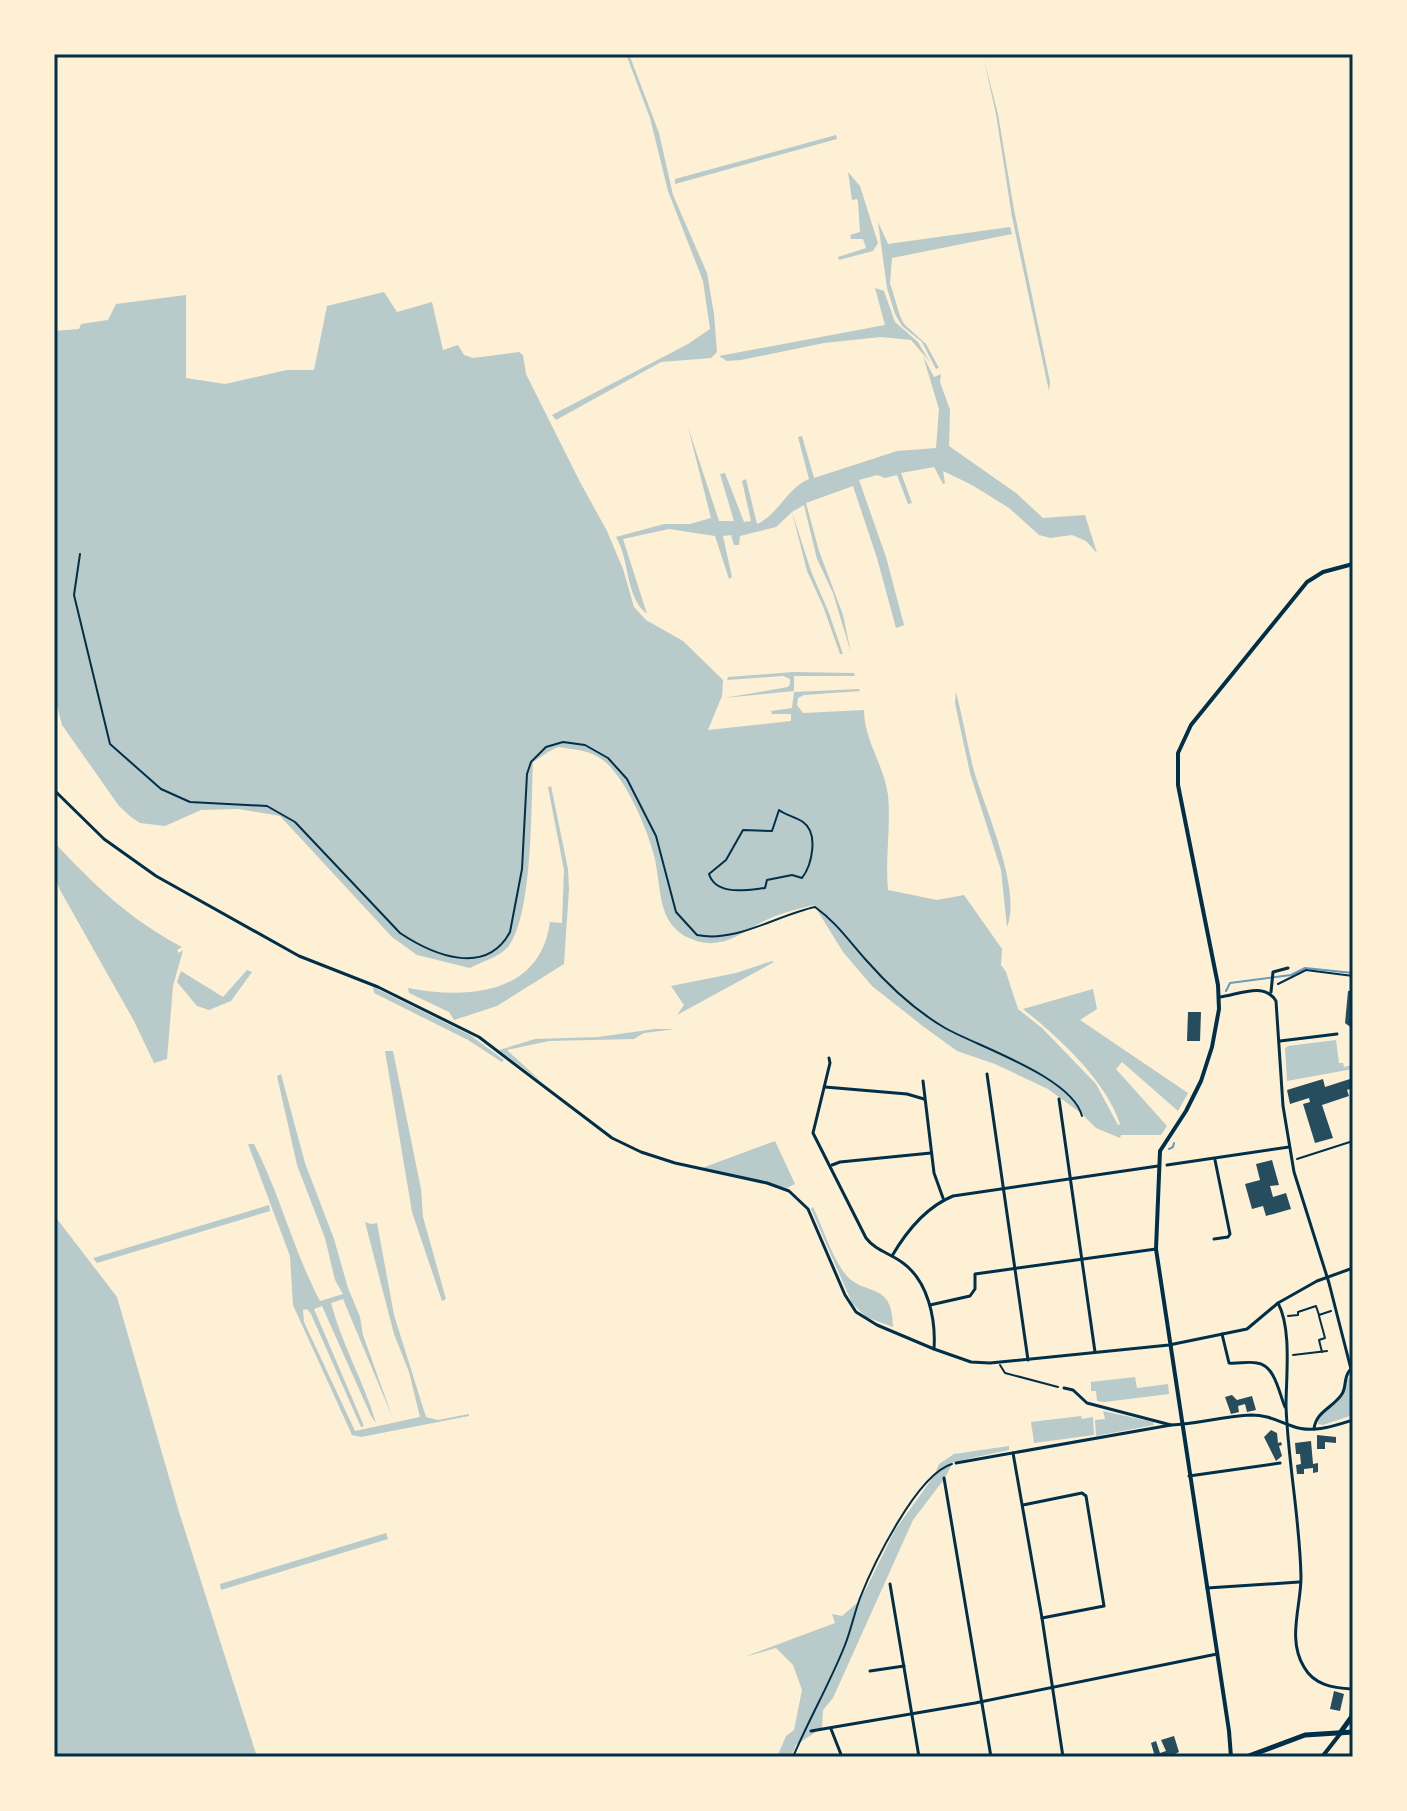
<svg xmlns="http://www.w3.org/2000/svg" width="1407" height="1811" font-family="Bitter,serif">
  <rect width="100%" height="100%" fill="#fdf0d5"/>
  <!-- green -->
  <g fill="#b9caca">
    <polygon points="626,54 629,54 659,133 673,195 707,273 714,314 717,352 711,358 661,362 556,420 552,415 688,344 710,329 703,281 668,191 650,118"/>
    <polygon points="984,60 998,114 1014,210 1050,382 1049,391 1012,217 996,114"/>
    <polygon points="836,135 837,139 675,184 675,179"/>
    <polygon points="848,172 860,186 878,243 873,251 839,260 838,257 866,248 863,239 851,239 850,235 860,232 858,202 857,199 852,200"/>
    <polygon points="878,222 888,244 1010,227 1012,234 892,258 890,283 900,316 904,324 926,344 939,368 936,369 922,342 902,326 895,314 887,288"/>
    <polygon points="875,288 884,291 895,322 918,342 930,362 911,340 881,337 824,343 741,360 727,361 719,356 885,325"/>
    <path d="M 384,292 L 397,312 L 432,302 L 443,350 L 458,345 L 464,355 L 473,358 L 519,352 L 523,355 L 526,374 L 580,482 L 607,531 L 623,569 L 634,607 L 646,620 L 683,641 L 723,680 L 722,696 L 708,730 L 791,721 L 791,714 L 772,714 L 771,711 L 792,708 L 794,692 L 859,689 L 860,691 L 804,695 L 798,698 L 797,705 L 803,713 L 864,710 C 864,740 884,765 888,795 C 891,827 885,858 888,890 L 937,900 L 964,895 L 1002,949 L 1001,965 L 1006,972 L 1018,1009 L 1042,1028 L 1096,1084 L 1118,1125 L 1120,1124 C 1106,1080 1058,1037 1023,1009 L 1093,989 L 1097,1009 L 1080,1020 L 1188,1093 L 1178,1111 L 1122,1062 L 1116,1069 L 1167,1126 L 1161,1135 L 1121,1135 L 1120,1138 L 1096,1128 L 1082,1114 L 1048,1089 L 995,1064 L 957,1051 L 924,1027 L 872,986 L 843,952 L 814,905 C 797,909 777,914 762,922 C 740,934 721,950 694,940 C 654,926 663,885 653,852 C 646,826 623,772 600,758 C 591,752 581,750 571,749 C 570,749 560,747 559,747 C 551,749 540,758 533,762 C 531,804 533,916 508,947 C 499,957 481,962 470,968 L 417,955 L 392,937 L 280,816 L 239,809 L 201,810 L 165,826 L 140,823 L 131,817 L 119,806 L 62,725 L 54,694 L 54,331 L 79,329 L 81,324 L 108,320 L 116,304 L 186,295 L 186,378 L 225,384 L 287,370 L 314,370 L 327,306 Z"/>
    <path d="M 923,356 L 934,377 L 941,374 L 940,382 L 950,410 L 949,446 L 1016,493 L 1043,518 L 1085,515 L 1097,553 L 1086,541 L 1072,535 L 1050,538 L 1039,535 L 1009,508 L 972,485 L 943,471 L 945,483 L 943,484 L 934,467 L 901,473 L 912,503 L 908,504 L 897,475 L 885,478 L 877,475 L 859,480 L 886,557 L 904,625 L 896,628 L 877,558 L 853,486 L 806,503 L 819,551 L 843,615 L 851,653 L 833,593 L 817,559 L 804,505 L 792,512 L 811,571 L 829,613 L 843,654 L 840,654 L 823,606 L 807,571 L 792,512 L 776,527 L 740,536 L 739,545 L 734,545 L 731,535 L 723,536 L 732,577 L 729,579 L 715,536 L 669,529 L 623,539 L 647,614 C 625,597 630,560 616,537 L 664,524 L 690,524 L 711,518 L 688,427 L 719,521 L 734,521 L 720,474 L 725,473 L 744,522 L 751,521 L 742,481 L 746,479 L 757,524 C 779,514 787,488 809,479 L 798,437 L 802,436 L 814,478 L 897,451 L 936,448 L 939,409 Z"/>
    <polygon points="793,672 854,673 855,676 794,676 794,691 724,698 788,687 790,684 790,679 783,676 727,680 728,677"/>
    <path d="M 956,692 C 963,718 967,745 974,771 C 985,809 1022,889 1007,927 L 1001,870 L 970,773 L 955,703 Z"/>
    <path d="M 551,786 L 568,869 L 569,889 L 564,964 L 497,1006 L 454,1020 L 449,1012 L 409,993 L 408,988 C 466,999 540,996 550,922 L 562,923 L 564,870 L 548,787 Z"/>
    <path d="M 54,842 C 94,885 129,919 182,947 L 177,950 L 179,953 L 183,950 L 173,986 L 167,1059 L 154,1063 L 134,1021 L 60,890 L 54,874 Z"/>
    <polygon points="772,961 774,962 677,1015 684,1005 671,986 736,973"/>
    <polygon points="247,970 252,972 231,1001 209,1010 197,1006 177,982 181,971 223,997"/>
    <polygon points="373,987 470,1035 504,1060 502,1062 468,1040 374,993"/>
    <polygon points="655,1029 675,1029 644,1033 634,1039 549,1041 507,1050 542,1082 499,1050 535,1039 598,1037"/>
    <polygon points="1336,1040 1339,1063 1343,1063 1344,1067 1353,1065 1353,1069 1287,1081 1285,1048 1288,1046"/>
    <polygon points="385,1051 393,1051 421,1189 423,1217 446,1299 442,1301 412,1212"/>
    <path d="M 281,1074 L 305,1163 L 334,1239 L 348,1288 L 360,1317 L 363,1335 L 392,1416 L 343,1299 L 331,1303 C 342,1345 364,1382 376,1423 L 371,1416 L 322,1306 L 314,1309 L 364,1426 L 361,1427 L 311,1314 L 307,1309 L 303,1310 L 304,1322 L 355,1431 L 420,1417 L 409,1372 L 394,1334 L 365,1222 L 371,1224 L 377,1223 L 394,1315 L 426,1417 L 438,1420 L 469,1414 L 469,1416 L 361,1437 L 352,1435 L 293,1305 L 290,1256 L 248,1144 L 254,1144 C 280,1194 293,1250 320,1301 L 343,1294 L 335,1280 L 325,1238 L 297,1165 L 277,1076 Z"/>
    <polygon points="775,1141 795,1184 787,1188 702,1168"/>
    <polygon points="269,1205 270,1211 97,1263 93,1258"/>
    <path d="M 813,1207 C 823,1228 830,1252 843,1271 C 862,1299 893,1278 893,1327 L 866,1317 L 852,1303 L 811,1209 Z"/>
    <polygon points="54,1215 117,1297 179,1512 257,1757 54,1757"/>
    <polygon points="1135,1377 1137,1388 1168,1384 1169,1394 1104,1402 1097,1401 1096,1391 1091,1391 1091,1382"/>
    <polygon points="1348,1377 1353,1386 1353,1415 1323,1425 1318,1424 1318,1419 1344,1394"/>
    <polygon points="1103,1411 1153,1422 1154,1425 1096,1436 1095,1420 1105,1419"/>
    <polygon points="1081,1416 1082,1419 1093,1417 1094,1435 1034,1443 1031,1422"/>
    <polygon points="1009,1446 1009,1450 953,1462 945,1478 913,1520 833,1698 823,1710 822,1728 796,1745 791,1757 777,1757 786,1736 794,1730 802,1690 793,1665 776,1648 744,1657 835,1623 832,1614 842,1616 857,1603 866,1589 895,1530 934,1476 939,1464 954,1454"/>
    <polygon points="386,1533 388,1539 221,1590 220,1584"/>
  </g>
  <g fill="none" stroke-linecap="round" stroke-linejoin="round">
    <!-- stream -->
    <g stroke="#669bbc" stroke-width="2">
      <polyline points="1226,991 1230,983 1291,975 1305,968 1353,973"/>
      <polyline points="1169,1149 1173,1147 1174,1143"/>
    </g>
  </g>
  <!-- building -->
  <g fill="#264d5e">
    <polygon points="1353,990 1353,1029 1345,1023 1348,991"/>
    <polygon points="1188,1012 1201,1012 1200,1041 1187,1041"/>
    <polygon points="1353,1078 1353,1088 1347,1090 1349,1096 1322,1105 1333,1138 1315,1143 1303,1104 1310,1102 1309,1098 1290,1104 1287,1090 1323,1079 1325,1087"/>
    <polygon points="1272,1160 1279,1185 1270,1186 1273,1197 1286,1193 1291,1209 1266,1216 1263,1206 1252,1209 1245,1184 1260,1180 1256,1164"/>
    <polygon points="1232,1395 1237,1400 1252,1396 1256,1410 1247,1412 1245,1404 1238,1406 1239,1412 1231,1414 1225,1397"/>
    <polygon points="1271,1430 1277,1433 1278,1443 1281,1442 1282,1445 1279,1446 1282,1456 1276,1461 1264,1437"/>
    <polygon points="1317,1435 1336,1437 1336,1443 1325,1442 1325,1449 1317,1449"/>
    <polygon points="1311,1441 1313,1464 1318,1463 1318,1472 1313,1473 1313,1468 1304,1469 1304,1474 1297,1474 1296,1465 1301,1464 1300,1454 1296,1454 1295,1443"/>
    <polygon points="1334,1691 1344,1694 1340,1711 1330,1709"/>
    <polygon points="1174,1736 1179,1752 1169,1757 1155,1757 1151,1743 1156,1741 1160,1753 1166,1751 1161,1740"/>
  </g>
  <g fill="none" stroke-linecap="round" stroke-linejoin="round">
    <!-- path -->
    <g stroke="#003049" stroke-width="2">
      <path d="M 80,554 L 74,595 L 110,744 L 161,789 L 190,802 L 267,806 L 295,822 L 400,933 C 433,955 486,977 510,932 L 522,869 L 527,774 L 531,762 L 546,747 L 563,742 L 585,745 L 608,758 L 627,779 L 656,836 L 676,912 L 697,935 C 737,943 777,915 815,907 C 837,923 848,940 866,960 C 888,985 916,1011 945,1028 C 979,1047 1072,1077 1082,1116"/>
      <path d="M 779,810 C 787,816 796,817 803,822 C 819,833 812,865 802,878 L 792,875 L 767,880 L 765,888 C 746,890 716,896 709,874 L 726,860 L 743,830 L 772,831 Z"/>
      <polyline points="1278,984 1306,970 1353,976"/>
      <polyline points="1297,1159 1353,1141"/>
      <polyline points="1288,1316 1298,1315 1298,1312 1316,1306 1319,1315 1331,1311"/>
      <polyline points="1319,1316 1325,1338 1319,1340 1322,1352"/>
      <polyline points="1293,1355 1327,1351"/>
      <polyline points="1000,1365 1005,1373 1058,1387"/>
      <path d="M 793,1757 C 809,1719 830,1683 845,1645 C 851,1630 854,1614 860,1598 C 873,1565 917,1474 952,1464"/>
    </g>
    <!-- minor -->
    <g stroke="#003049" stroke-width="3">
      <polyline points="54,790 104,839 156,876 299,956 378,987 479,1037 612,1138 641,1152 675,1163 767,1183 789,1191 808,1209 845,1295 856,1312 877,1325 934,1349 971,1362 990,1363 1169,1345 1247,1329 1278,1303 1317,1281 1353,1268"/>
      <polyline points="1271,992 1273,972 1288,968"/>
      <path d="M 1219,997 C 1238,995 1264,981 1276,1001 L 1283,1106 L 1294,1172 L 1329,1283 L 1353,1377"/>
      <polyline points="1280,1041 1337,1034"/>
      <path d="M 829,1058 L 830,1063 L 813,1133 L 866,1238 C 876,1251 890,1253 903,1263 C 928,1281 936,1319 934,1349"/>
      <polyline points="987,1074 1028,1360"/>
      <polyline points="923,1081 934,1173 943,1198"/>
      <polyline points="825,1087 907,1094 924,1099"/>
      <polyline points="1059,1099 1095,1352"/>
      <polyline points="832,1165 840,1162 931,1153"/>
      <polyline points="1167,1165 1289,1147"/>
      <polyline points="1214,1239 1228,1237 1230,1234 1215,1160"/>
      <path d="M 892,1256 C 906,1232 926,1207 953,1196 L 1158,1166"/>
      <path d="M 1278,1303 C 1292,1329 1286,1377 1286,1406 C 1288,1463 1300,1520 1301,1577 C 1301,1607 1287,1639 1304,1667 C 1314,1685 1333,1688 1352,1689"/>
      <polyline points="930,1305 970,1296 975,1289 975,1274 1156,1249"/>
      <path d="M 1222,1334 L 1229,1363 C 1238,1364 1248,1361 1257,1363 C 1275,1365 1279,1393 1285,1407"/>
      <polyline points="1064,1388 1073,1390 1087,1403 1171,1425"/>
      <path d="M 1314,1429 C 1316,1411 1333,1408 1342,1394 C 1347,1386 1343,1378 1350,1370"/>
      <polyline points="1013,1453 1042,1618 1063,1757"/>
      <path d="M 956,1463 L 1171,1425 C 1198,1424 1224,1416 1251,1415 C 1268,1415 1277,1421 1292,1426 C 1312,1434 1334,1426 1353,1420"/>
      <polyline points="1189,1476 1280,1463"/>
      <polyline points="944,1478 991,1757"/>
      <polyline points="1023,1505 1082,1493 1086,1496 1104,1606 1042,1618"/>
      <polyline points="890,1584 919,1757"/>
      <polyline points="1207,1588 1299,1582"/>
      <polyline points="870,1671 904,1666"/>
      <polyline points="1351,1716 1353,1661"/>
      <polyline points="831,1729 842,1757"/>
      <polyline points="811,1731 975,1703 1217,1654"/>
    </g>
    <!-- tertiary -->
    <polyline stroke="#003049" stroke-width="4" points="1231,1757 1229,1731 1156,1249 1160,1151 1186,1111 1201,1081 1212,1047 1219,1009 1218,985 1178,785 1178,753 1191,725 1307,582 1323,572 1353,564"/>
    <!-- secondary -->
    <polyline stroke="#003049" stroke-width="4" points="1322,1757 1340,1734"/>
    <!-- primary -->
    <g stroke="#003049" stroke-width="5">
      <polyline points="1340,1733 1353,1715"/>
      <polyline points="1246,1757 1305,1735 1353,1732"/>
    </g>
  </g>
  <!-- border -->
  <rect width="1407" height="1811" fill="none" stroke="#fdf0d5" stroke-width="112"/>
  <rect x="56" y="56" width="1295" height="1699" fill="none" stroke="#003049" stroke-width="3"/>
</svg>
